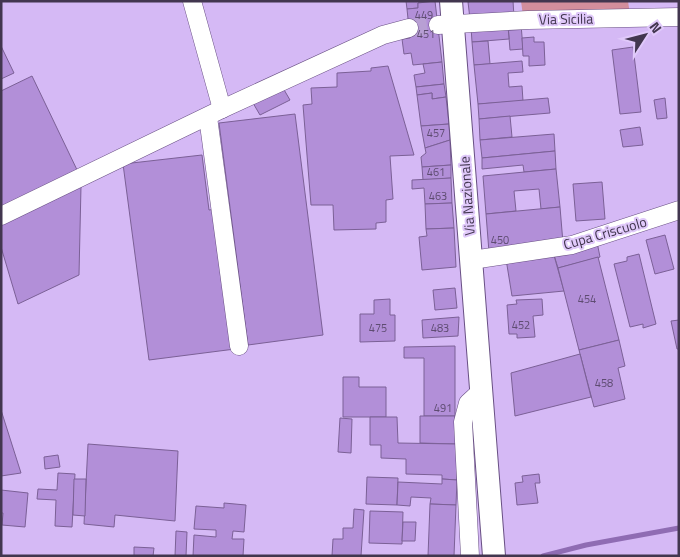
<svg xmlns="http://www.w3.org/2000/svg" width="680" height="557" font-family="'Titillium Web',sans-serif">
  <rect width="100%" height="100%" fill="#d5b9f5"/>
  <!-- green -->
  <polygon fill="#d38e9c" points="521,1 628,1 630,15 523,16"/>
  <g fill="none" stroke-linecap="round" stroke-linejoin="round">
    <!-- stream -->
    <polyline stroke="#8f6cb3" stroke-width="5" points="543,556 586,545 679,528"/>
  </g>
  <!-- building -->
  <g fill="#b28fd8" stroke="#7b6096">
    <polygon points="406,1 433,1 418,3 418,8 407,9"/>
    <polygon points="435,1 442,62 413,65 411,53 404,54 402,39 410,38 407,9 418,8 418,3"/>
    <polygon points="473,1 513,1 514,17 470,19 468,2"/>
    <polygon points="521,24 523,49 510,50 508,25"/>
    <polygon points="508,25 509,39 472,42 471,27"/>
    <polygon points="534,37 534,42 544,42 545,65 529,66 529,56 523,56 522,38"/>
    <polygon points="488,41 490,64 474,65 472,42"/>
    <polygon points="1,46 14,73 1,79"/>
    <polygon points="633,47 641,112 620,114 612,50"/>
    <polygon points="522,61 523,72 508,73 509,87 522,86 523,101 478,104 474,65"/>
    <polygon points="442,62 444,84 416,87 414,75 425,73 423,64"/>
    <polygon points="388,66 414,155 390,156 393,199 386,200 386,222 376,223 376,229 334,230 333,205 311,205 303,105 312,104 311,88 337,87 337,73 371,71 371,68"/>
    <polygon points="32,76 79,174 1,210 1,91"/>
    <polygon points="444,84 446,97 432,99 432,93 417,95 416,87"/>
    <polygon points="283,88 290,100 260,115 253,103"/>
    <polygon points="432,93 432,99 446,97 449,124 421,126 417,95"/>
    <polygon points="548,98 550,113 479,119 478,104"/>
    <polygon points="665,98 667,118 657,119 654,100"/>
    <polygon points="295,114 323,335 248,345 219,123"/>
    <polygon points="510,116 512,137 480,140 479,119"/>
    <polygon points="449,124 450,140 425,148 421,126"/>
    <polygon points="640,127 643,145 623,147 620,130"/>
    <polygon points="554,134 555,151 482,158 480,140"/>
    <polygon points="450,140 451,165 422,167 421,157 426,153 425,148"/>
    <polygon points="555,151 556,169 524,172 523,165 482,169 482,158"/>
    <polygon points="202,155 209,210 217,209 235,349 149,360 123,164"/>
    <polygon points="451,165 451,178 423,180 422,167"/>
    <polygon points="556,169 560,207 541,209 539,189 514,191 516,211 486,214 483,176"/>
    <polygon points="451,178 452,203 425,204 424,188 412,189 412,180"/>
    <polygon points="602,182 605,219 576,221 573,184"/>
    <polygon points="81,186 79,275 18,304 1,247 1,225"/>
    <polygon points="452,203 454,228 426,229 425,204"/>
    <polygon points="560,207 563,243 489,252 486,214"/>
    <polygon points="454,228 456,267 422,270 419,237 427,236 426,229"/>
    <polygon points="665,235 674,269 655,274 646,240"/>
    <polygon points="597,242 600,257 558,268 553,252"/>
    <polygon points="553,252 564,291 512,296 506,259"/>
    <polygon points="639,254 656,324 643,328 643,324 630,327 614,264 627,261 627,257"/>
    <polygon points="598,257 619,340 579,350 558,268"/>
    <polygon points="455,288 457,308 435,310 433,290"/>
    <polygon points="390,299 390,315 395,315 395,341 360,342 360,314 374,314 374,300"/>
    <polygon points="542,299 543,315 533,316 535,337 517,338 517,334 509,334 507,305 517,304 516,300"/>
    <polygon points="459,317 458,336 423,338 422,320"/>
    <polygon points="679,320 679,349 677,349 671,321"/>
    <polygon points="619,340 625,366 618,368 625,399 594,407 579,350"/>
    <polygon points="455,346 455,416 424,416 424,358 404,358 404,347"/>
    <polygon points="580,354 591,397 515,416 511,373"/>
    <polygon points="343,377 359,377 359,387 386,387 386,417 343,417"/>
    <polygon points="1,410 21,473 1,476"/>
    <polygon points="420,416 455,416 456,444 420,443"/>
    <polygon points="370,417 397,417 398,443 456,444 457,480 442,479 442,475 406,474 406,459 381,458 381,445 370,445"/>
    <polygon points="340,418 352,419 351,453 338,452"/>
    <polygon points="88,444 178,451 175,521 115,515 114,527 84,524"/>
    <polygon points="58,455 60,467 45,469 44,457"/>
    <polygon points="58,473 75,474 72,527 55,526 56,500 37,499 38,489 57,490"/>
    <polygon points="539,474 540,483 535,483 538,503 517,505 515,483 523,482 522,476"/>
    <polygon points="367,477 398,478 397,505 366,504"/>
    <polygon points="74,479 86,479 85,516 73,515"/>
    <polygon points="442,479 457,480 456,505 430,504 431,498 411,497 410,506 397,505 398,482 442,484"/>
    <polygon points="1,490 28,493 25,527 2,525 3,513 1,513"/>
    <polygon points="224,503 246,505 244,532 233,531 232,539 244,539 243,556 193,556 194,535 216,537 216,530 194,529 196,506 224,508"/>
    <polygon points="430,504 456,505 454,556 428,556"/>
    <polygon points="354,509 364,510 361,556 332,556 333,539 343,539 343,528 353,528"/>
    <polygon points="370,511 403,512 402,544 369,543"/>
    <polygon points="403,522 416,522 415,541 402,541"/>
    <polygon points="176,531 187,532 186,556 175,556"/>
    <polygon points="134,547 154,548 153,556 134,556"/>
  </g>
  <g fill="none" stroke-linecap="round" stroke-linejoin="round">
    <!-- minor-tunnel -->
    <polyline stroke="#b89fd4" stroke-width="18" stroke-dasharray="18 9" stroke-linecap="butt" points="409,28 438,25"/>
    <!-- minor casing -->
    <g stroke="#695084" stroke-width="19">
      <g id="minor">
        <polyline points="192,1 222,109"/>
        <polyline points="438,25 528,20 679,17"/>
        <polyline points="208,117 239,346"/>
        <polyline points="1,216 222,109 383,35 409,28"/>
        <polyline points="472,260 572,245 679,210"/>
        <polyline points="470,556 463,422 468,403 481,391"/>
      </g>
    </g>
    <!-- major casing -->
    <g stroke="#695084" stroke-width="24">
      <polyline id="major" points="451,1 494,556"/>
    </g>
    <!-- minor -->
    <use href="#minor" stroke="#fff" stroke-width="18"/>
    <!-- major -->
    <use href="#major" stroke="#fff" stroke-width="22"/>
  </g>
  <g text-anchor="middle" stroke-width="4" stroke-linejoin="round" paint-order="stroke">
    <!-- number labels -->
    <g font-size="11" fill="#5e4c71">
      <text x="424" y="19">449</text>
      <text x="426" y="38">451</text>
      <text x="436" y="137">457</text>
      <text x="436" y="176">461</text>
      <text x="438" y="200">463</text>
      <text x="500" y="244">450</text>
      <text x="587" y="303">454</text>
      <text x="521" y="329">452</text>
      <text x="378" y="332">475</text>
      <text x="440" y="332">483</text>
      <text x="604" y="387">458</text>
      <text x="443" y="412">491</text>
    </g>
    <!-- street labels -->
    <g font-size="14" fill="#42364f" stroke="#e0c9fa">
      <text transform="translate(566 19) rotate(-1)" y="5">Via Sicilia</text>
      <text transform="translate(467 196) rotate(-94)" y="5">Via Nazionale</text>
      <text transform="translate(605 233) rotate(-16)" y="5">Cupa Criscuolo</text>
    </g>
  </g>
  <!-- border -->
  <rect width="680" height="557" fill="none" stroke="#42364f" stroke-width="5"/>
  <!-- north arrow -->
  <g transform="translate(645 35) rotate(54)" stroke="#e0c9fa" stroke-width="4" paint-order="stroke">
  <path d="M0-4L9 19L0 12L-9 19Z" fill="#42364f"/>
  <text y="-8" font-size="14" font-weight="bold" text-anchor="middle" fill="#42364f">N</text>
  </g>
</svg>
